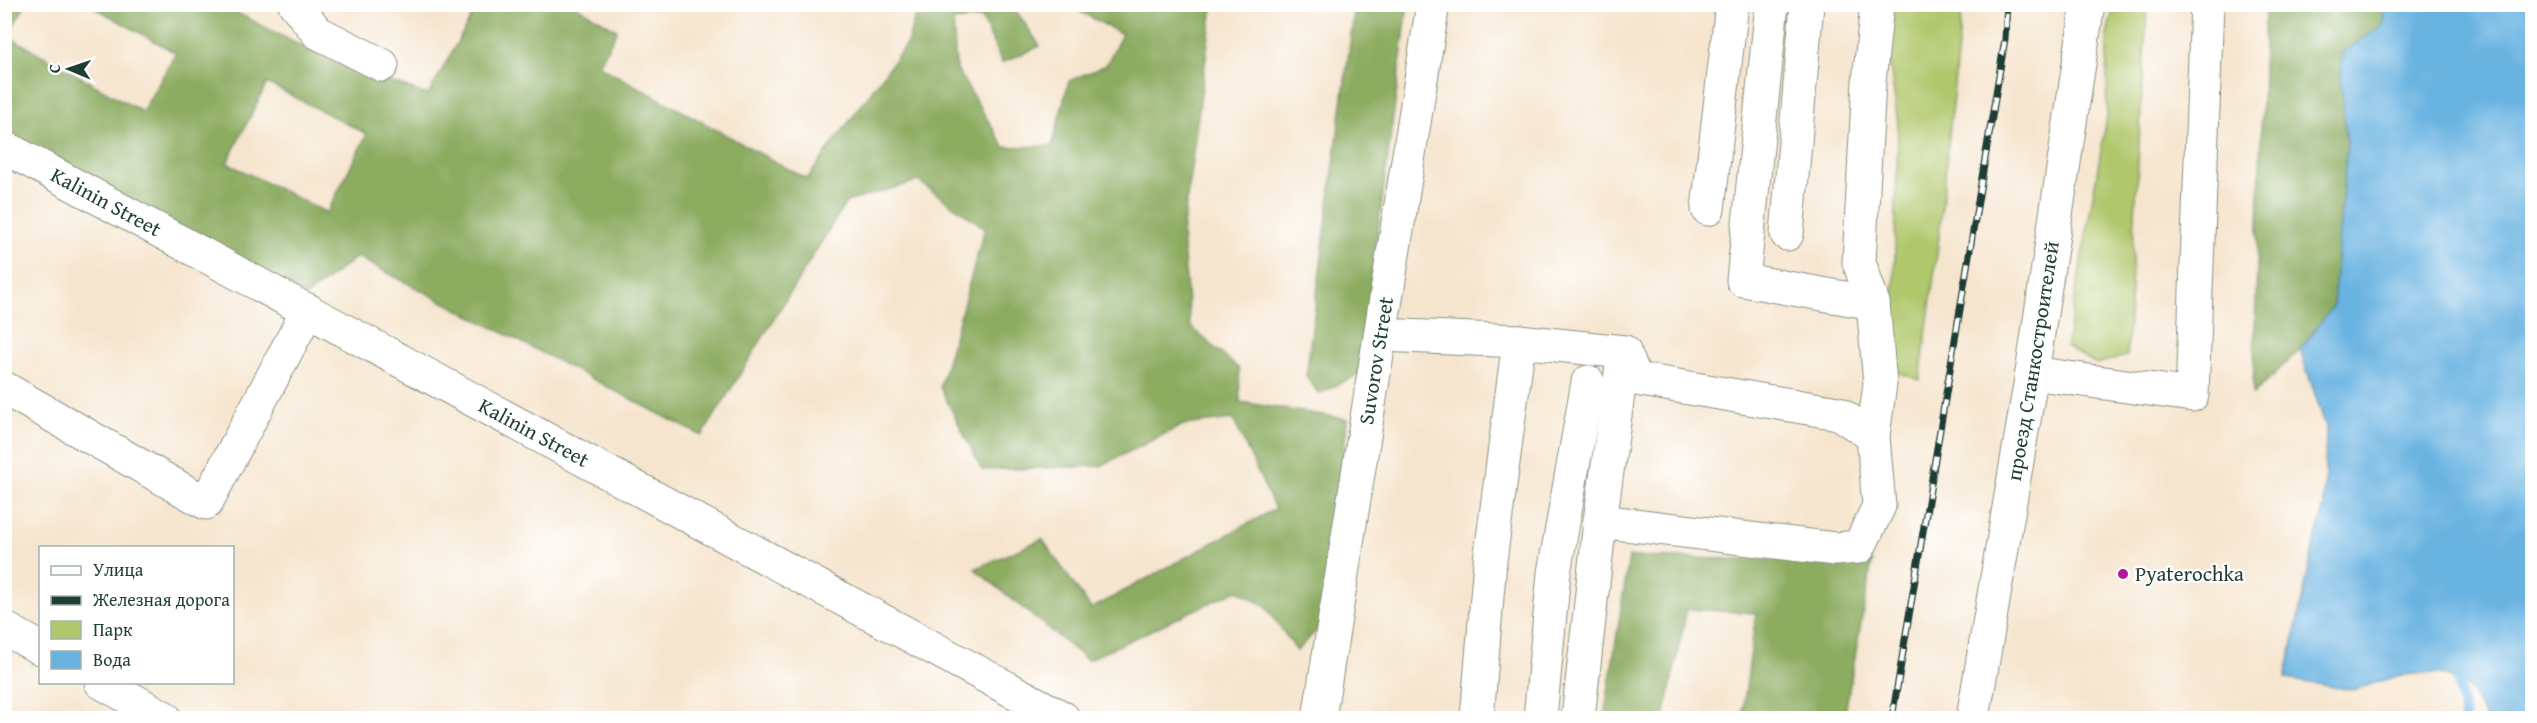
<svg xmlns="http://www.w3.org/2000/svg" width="2537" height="723" font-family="'Gentium Book Plus',serif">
  <rect width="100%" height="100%" fill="#fff"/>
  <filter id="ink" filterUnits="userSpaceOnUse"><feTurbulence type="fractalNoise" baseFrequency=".0167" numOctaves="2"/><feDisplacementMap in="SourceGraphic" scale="12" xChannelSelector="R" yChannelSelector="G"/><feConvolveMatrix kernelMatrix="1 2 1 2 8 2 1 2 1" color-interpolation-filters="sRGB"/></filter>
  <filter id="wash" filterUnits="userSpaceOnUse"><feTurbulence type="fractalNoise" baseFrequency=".008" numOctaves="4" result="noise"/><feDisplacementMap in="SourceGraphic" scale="24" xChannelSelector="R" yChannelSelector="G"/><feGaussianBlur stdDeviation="1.35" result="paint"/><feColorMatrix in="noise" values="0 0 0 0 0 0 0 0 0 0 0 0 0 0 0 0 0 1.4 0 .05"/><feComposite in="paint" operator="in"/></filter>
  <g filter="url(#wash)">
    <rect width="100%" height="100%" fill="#f6e5ce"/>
    <!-- green -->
    <g fill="#b1c76c" stroke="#688250" stroke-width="1.5">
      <polygon points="1895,5 1962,5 1938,246 1920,380 1892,370 1898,124 1888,50"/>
      <polygon points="2114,5 2147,5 2127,356 2096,364 2066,347 2107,117 2107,34"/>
    </g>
    <!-- forest -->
    <g fill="#8cac60" stroke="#56744a" stroke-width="1.5" fill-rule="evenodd">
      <path d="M 4,5 L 25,5 L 8,36 L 142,112 L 176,53 L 90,5 L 222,5 L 330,61 L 428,95 L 478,5 L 575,5 L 617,30 L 599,66 L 807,179 L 907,43 L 919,5 L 1012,5 L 1040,46 L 1002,63 L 982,18 L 953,21 L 956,68 L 1004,147 L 1052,146 L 1069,81 L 1106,65 L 1122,34 L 1075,9 L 1076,5 L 1213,5 L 1182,234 L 1190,326 L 1239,369 L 1240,402 L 1347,419 L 1328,618 L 1297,651 L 1265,606 L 1237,590 L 1087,660 L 975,569 L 1042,539 L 1091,609 L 1275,509 L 1233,419 L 1183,425 L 1100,466 L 982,470 L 940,387 L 985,228 L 918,181 L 846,202 L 702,436 L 357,257 L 306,296 L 5,139 ZM 267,83 L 367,134 L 327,213 L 227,163 Z"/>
      <polygon points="1355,5 1408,5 1359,374 1319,394 1306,376"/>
      <polygon points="2265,5 2384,5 2383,25 2341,83 2347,143 2333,306 2300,350 2253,394"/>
      <polygon points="1629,557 1872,562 1844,718 1742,718 1756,613 1687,609 1664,718 1604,718"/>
    </g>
    <!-- water -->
    <polygon fill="#69b3e1" stroke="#44788a" stroke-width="1.5" points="2384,5 2532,5 2532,603 2525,671 2529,718 2485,718 2472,691 2458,681 2439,673 2400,675 2353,690 2285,679 2311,558 2324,506 2326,427 2300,350 2333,306 2347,143 2341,83 2342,53 2383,25"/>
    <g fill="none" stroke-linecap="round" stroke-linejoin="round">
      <!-- stream -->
      <polyline stroke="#69b3e1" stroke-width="10" points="2458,681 2465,718"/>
    </g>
  </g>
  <g filter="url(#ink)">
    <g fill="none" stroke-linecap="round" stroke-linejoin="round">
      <!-- minor casing -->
      <g stroke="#8a9181" stroke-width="35">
        <g id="minor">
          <polyline points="295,4 317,32 382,65"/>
          <polyline points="1772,4 1743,280 1873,303 1859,262 1869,82 1877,4"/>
          <path id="s1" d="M 4,147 L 1063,718"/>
          <polyline points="1708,209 1732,4"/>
          <polyline points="1787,234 1807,4"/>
          <polyline points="1381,335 1519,341 1490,561 1477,718"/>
          <polyline points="1519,341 1624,352 1636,379 1838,413 1873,436 1880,384 1873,303"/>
          <polyline points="2032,373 2192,395 2207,4"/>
          <polyline points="4,388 206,503 308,310"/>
          <polyline points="1600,521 1835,549 1859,547 1879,506 1873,436"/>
          <polyline points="4,628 40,648"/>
          <polyline points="101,682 165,718"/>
          <path id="s2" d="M 1319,718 L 1433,4"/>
          <polyline points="1540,718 1554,573 1588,382"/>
          <polyline points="1578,718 1600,521 1624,352"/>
        </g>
      </g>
      <!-- major casing -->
      <g stroke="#8a9181" stroke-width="35">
        <g id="major">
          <path id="s3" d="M 1973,718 L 2032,373 L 2088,4"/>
        </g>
      </g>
      <!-- minor -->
      <use href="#minor" stroke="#fff" stroke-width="33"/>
      <!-- major -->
      <use href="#major" stroke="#fff" stroke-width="33"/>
      <!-- rail casing -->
      <g stroke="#1f3d34" stroke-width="7">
        <polyline id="rail" points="1892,718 2005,39 2007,4"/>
      </g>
      <!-- rail -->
      <use href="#rail" stroke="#fff" stroke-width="4.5" stroke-dasharray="14" stroke-linecap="butt"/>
    </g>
  </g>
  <!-- markers -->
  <circle fill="#b5179e" stroke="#fff" stroke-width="2" cx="2123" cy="574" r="6"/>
  <g text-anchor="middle" stroke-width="4.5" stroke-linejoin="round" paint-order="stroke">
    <!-- street labels -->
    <g font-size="21" fill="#1f3d34" stroke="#fff">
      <text dy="7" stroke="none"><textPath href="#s1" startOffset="116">Kalinin Street</textPath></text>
      <text dy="7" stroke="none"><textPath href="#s2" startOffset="362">Suvorov Street</textPath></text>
      <text dy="7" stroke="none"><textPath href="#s3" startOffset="362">проезд Станкостроителей</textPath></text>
      <text dy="7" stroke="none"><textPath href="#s1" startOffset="602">Kalinin Street</textPath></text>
    </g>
    <!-- poi labels -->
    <g font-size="21" fill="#1f3d34" stroke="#fff" text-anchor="start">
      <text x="2135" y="581">Pyaterochka</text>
    </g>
  </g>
  <!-- margin -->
  <rect width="2537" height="723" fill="none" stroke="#fff" stroke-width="24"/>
  <!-- legend -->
  <rect x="39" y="546" width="195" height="138" fill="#ffffff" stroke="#a5b1ae" stroke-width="1.5"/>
  <rect x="51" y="566" width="30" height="9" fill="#ffffff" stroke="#a5b1ae" stroke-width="1.5"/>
  <text x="93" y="576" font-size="18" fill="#1f3d34">Улица</text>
  <rect x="51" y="596" width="30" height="9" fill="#1f3d34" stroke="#a5b1ae" stroke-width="1.5"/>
  <text x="93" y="606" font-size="18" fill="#1f3d34">Железная дорога</text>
  <rect x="51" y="621" width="30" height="18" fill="#b1c76c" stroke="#a5b1ae" stroke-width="1.5"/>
  <text x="93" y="636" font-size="18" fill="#1f3d34">Парк</text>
  <rect x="51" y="651" width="30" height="18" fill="#69b3e1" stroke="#a5b1ae" stroke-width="1.5"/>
  <text x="93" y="666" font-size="18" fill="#1f3d34">Вода</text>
  <!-- north arrow -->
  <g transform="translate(69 69) rotate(272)" stroke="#ffffff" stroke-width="4.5" paint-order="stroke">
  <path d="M0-4.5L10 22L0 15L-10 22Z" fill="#1f3d34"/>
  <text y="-9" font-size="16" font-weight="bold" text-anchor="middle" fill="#1f3d34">С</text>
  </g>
</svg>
